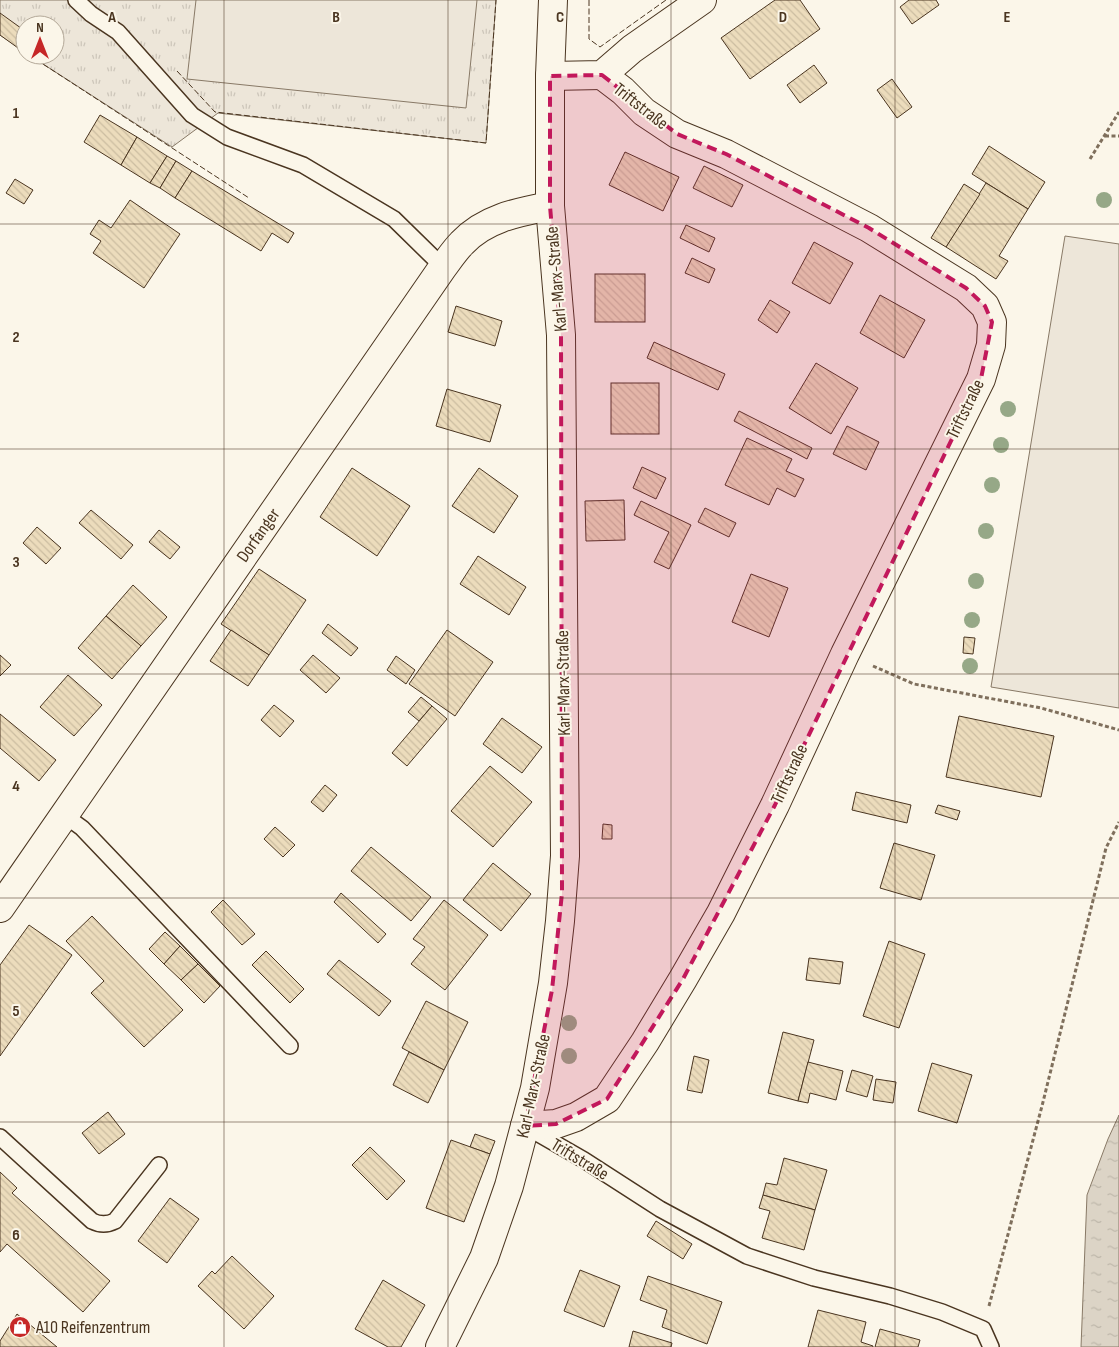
<svg xmlns="http://www.w3.org/2000/svg" width="1119" height="1347" font-family="'Sofia Sans Condensed',sans-serif">
  <defs>
    <pattern id="grass-tufts" width="24" height="20" patternUnits="userSpaceOnUse" patternTransform="scale(1.25)"><rect width="24" height="20" fill="#ede6d9"/><path d="M3 7l-1-3M5 7V3M7 7l1-3M15 17l-1-3M17 17v-4M19 17l1-3" fill="none" stroke="#cdc6ba"/></pattern>
    <pattern id="water-ripples" width="26" height="14" patternUnits="userSpaceOnUse" patternTransform="scale(1.25)"><rect width="26" height="14" fill="#dcd4c6"/><path d="M2 4q2-2 4 0t4 0M15 11q2-2 4 0t4 0" fill="none" stroke="#beb7aa"/></pattern>
    <pattern id="building-back-hatch" width="6" height="6" patternUnits="userSpaceOnUse" patternTransform="scale(1.25)"><rect width="6" height="6" fill="#ecdcbc"/><path d="M-1 5l2 2M0 0l6 6M5-1l2 2" fill="none" stroke="#ccbda1"/></pattern>
  </defs>
  <rect width="100%" height="100%" fill="#fbf6e9"/>
  <!-- grass -->
  <polygon fill="url(#grass-tufts)" stroke="#887966" points="0,0 496,0 486,143 218,113 172,147 29,55 55,55 55,25 25,25 25,52 0,35"/>
  <!-- garden -->
  <g fill="#ede6d9" stroke="#887966">
    <polygon points="196,0 477,0 466,108 187,79"/>
    <polygon points="1065,236 1119,244 1119,708 991,687"/>
  </g>
  <!-- water -->
  <polygon fill="url(#water-ripples)" stroke="#887966" points="1119,1115 1119,1347 1081,1347 1087,1195 1108,1139"/>
  <!-- building -->
  <g fill="url(#building-back-hatch)" stroke="#4a3520">
    <polygon points="775,0 800,0 820,29 750,79 721,38"/>
    <polygon points="909,0 936,0 939,5 912,24 900,7"/>
    <polygon points="0,13 25,31 25,53 0,35"/>
    <polygon points="814,65 827,83 800,103 787,85"/>
    <polygon points="892,79 912,107 897,118 877,90"/>
    <polygon points="100,115 137,137 121,165 84,142"/>
    <polygon points="137,137 167,156 150,183 121,165"/>
    <polygon points="989,146 1045,182 1028,209 972,174"/>
    <polygon points="625,152 679,177 663,211 609,185"/>
    <polygon points="167,156 176,161 160,188 150,183"/>
    <polygon points="176,161 192,171 175,198 160,188"/>
    <polygon points="704,166 743,185 732,207 693,188"/>
    <polygon points="192,171 294,233 288,243 272,233 261,251 175,198"/>
    <polygon points="15,179 33,190 24,204 6,193"/>
    <polygon points="986,183 1028,209 999,256 1008,261 996,279 946,247"/>
    <polygon points="964,184 980,194 946,247 931,238"/>
    <polygon points="130,200 180,234 144,288 93,253 101,241 90,234 99,220 111,228"/>
    <polygon points="686,225 715,238 709,252 680,238"/>
    <polygon points="814,242 853,263 830,304 792,283"/>
    <polygon points="692,258 715,269 709,283 685,273"/>
    <rect x="595" y="274" width="50" height="48"/>
    <polygon points="880,295 925,320 904,358 860,333"/>
    <polygon points="770,300 790,312 777,333 758,320"/>
    <polygon points="456,306 502,321 495,346 448,332"/>
    <polygon points="654,342 725,374 718,390 647,358"/>
    <polygon points="816,363 858,388 831,434 789,408"/>
    <rect x="611" y="383" width="48" height="51"/>
    <polygon points="447,389 501,405 490,442 436,426"/>
    <polygon points="739,411 812,448 807,459 734,421"/>
    <polygon points="847,426 879,442 866,470 833,454"/>
    <polygon points="747,438 792,459 786,471 804,479 795,497 777,488 769,505 725,485"/>
    <polygon points="642,467 666,478 656,499 633,488"/>
    <polygon points="352,468 410,506 377,556 320,517"/>
    <polygon points="479,468 518,496 494,533 452,506"/>
    <polygon points="624,500 625,540 586,541 585,501"/>
    <polygon points="641,501 691,525 669,569 654,562 669,532 634,515"/>
    <polygon points="705,508 736,523 729,537 698,522"/>
    <polygon points="91,510 133,545 121,559 79,523"/>
    <polygon points="37,527 61,548 46,564 23,543"/>
    <polygon points="159,530 180,547 170,559 149,542"/>
    <polygon points="478,556 526,587 509,615 460,584"/>
    <polygon points="259,569 306,600 269,655 221,624"/>
    <polygon points="751,574 788,588 769,637 732,622"/>
    <polygon points="133,585 167,617 141,646 106,616"/>
    <polygon points="106,616 141,646 112,679 78,648"/>
    <polygon points="328,624 358,648 351,656 322,633"/>
    <polygon points="231,630 269,655 248,686 210,661"/>
    <polygon points="447,630 493,662 455,716 409,684"/>
    <polygon points="964,637 975,638 973,654 963,653"/>
    <polygon points="0,655 11,665 0,676"/>
    <polygon points="313,655 340,678 326,693 300,670"/>
    <polygon points="396,656 415,670 406,684 387,670"/>
    <polygon points="68,675 102,705 74,736 40,707"/>
    <polygon points="421,697 432,706 419,721 408,712"/>
    <polygon points="274,705 294,721 280,737 261,720"/>
    <polygon points="432,706 447,719 407,766 392,753"/>
    <polygon points="0,714 56,760 39,781 0,748"/>
    <polygon points="959,716 1054,736 1041,797 946,777"/>
    <polygon points="502,718 542,747 522,773 483,744"/>
    <polygon points="490,766 532,802 493,847 451,811"/>
    <polygon points="325,785 337,795 323,812 311,802"/>
    <polygon points="856,792 911,805 907,823 852,810"/>
    <polygon points="938,805 960,811 957,820 935,813"/>
    <polygon points="603,824 612,825 612,839 602,839"/>
    <polygon points="275,827 295,845 283,857 264,839"/>
    <polygon points="894,843 935,855 921,900 880,888"/>
    <polygon points="371,847 431,897 411,921 351,871"/>
    <polygon points="493,863 531,894 501,931 463,900"/>
    <polygon points="341,893 386,934 378,943 334,902"/>
    <polygon points="223,900 255,934 242,945 211,912"/>
    <polygon points="444,900 488,935 445,990 411,964 425,947 413,939"/>
    <polygon points="92,916 183,1010 144,1047 91,993 104,981 66,941"/>
    <polygon points="29,925 72,955 0,1056 0,965"/>
    <polygon points="165,932 180,946 164,964 149,949"/>
    <polygon points="889,941 925,954 899,1028 863,1016"/>
    <polygon points="180,946 198,964 181,980 164,964"/>
    <polygon points="266,951 304,989 290,1003 252,965"/>
    <polygon points="809,958 843,962 840,984 806,980"/>
    <polygon points="339,960 391,1001 379,1016 327,974"/>
    <polygon points="198,964 220,986 204,1003 181,980"/>
    <polygon points="426,1001 468,1022 444,1070 402,1048"/>
    <polygon points="783,1032 814,1040 798,1101 768,1093"/>
    <polygon points="409,1052 444,1070 428,1103 393,1085"/>
    <polygon points="694,1056 709,1060 702,1093 687,1090"/>
    <polygon points="808,1062 843,1071 836,1100 810,1093 808,1103 798,1101"/>
    <polygon points="932,1063 972,1075 957,1123 918,1111"/>
    <polygon points="852,1070 873,1076 867,1097 846,1091"/>
    <polygon points="876,1079 896,1082 893,1103 873,1100"/>
    <polygon points="108,1112 125,1134 99,1154 82,1133"/>
    <polygon points="475,1134 495,1141 490,1154 470,1147"/>
    <polygon points="451,1140 490,1154 464,1222 426,1208"/>
    <polygon points="370,1147 405,1181 387,1200 352,1165"/>
    <polygon points="784,1158 827,1170 815,1210 763,1195 766,1183 777,1185"/>
    <polygon points="0,1172 17,1188 12,1193 110,1281 83,1312 7,1244 0,1252"/>
    <polygon points="763,1195 815,1210 804,1250 762,1238 770,1211 759,1208"/>
    <polygon points="170,1198 199,1219 167,1263 138,1241"/>
    <polygon points="656,1221 692,1244 683,1259 647,1236"/>
    <polygon points="232,1256 274,1296 244,1329 198,1286 212,1271 215,1274"/>
    <polygon points="580,1270 620,1286 604,1327 564,1311"/>
    <polygon points="648,1276 722,1302 707,1344 662,1327 667,1310 640,1300"/>
    <polygon points="383,1280 425,1305 401,1347 388,1347 355,1329"/>
    <polygon points="818,1310 866,1322 861,1342 873,1346 873,1347 808,1347"/>
    <polygon points="17,1314 57,1347 0,1347 0,1341"/>
    <polygon points="880,1329 920,1340 918,1347 875,1347"/>
    <polygon points="633,1331 672,1343 671,1347 629,1347"/>
  </g>
  <g fill="none" stroke-linecap="round" stroke-linejoin="round">
    <!-- lane casing -->
    <g stroke="#4a3520" stroke-width="18">
      <g id="lane">
        <polyline points="76,0 91,14 118,32 192,115 227,137 303,165 394,219 443,267"/>
        <polyline points="64,815 82,828 290,1046"/>
        <polyline points="530,1129 584,1160 660,1209 747,1256 814,1278 890,1296 942,1312 983,1329 991,1347"/>
        <path d="M 0,1137 L 92,1221 C 100,1225 107,1225 115,1221 L 159,1165"/>
      </g>
    </g>
    <!-- street casing -->
    <g stroke="#4a3520" stroke-width="30">
      <g id="street">
        <polyline points="550,76 602,75 632,49 702,0"/>
        <path d="M 0,908 L 443,267 C 449,259 455,250 462,243 C 485,218 519,212 550,206"/>
        <polyline points="525,1126 556,1124 576,1117 607,1099 645,1042 683,979 721,913 775,805 845,654 981,379 991,345 992,322 985,306 966,288 869,228 726,154 677,134 644,112 623,91 602,75"/>
      </g>
    </g>
    <!-- secondary casing -->
    <g stroke="#4a3520" stroke-width="30">
      <polyline id="secondary" points="440,1347 484,1258 509,1186 535,1088 553,983 560,921 565,856 561,335 550,206 550,76 553,0"/>
    </g>
    <!-- path -->
    <g stroke="#7f6f5c" stroke-width="3" stroke-dasharray="4 2.5" stroke-linecap="butt">
      <polyline points="1105,136 1119,136"/>
      <polyline points="1090,159 1119,112"/>
      <polyline points="873,666 914,684 1041,708 1119,730"/>
      <polyline points="989,1306 1042,1106 1106,848 1119,822"/>
    </g>
    <!-- lane -->
    <use href="#lane" stroke="#fbf6e9" stroke-width="15"/>
    <!-- street -->
    <use href="#street" stroke="#fbf6e9" stroke-width="28"/>
    <!-- secondary -->
    <use href="#secondary" stroke="#fbf6e9" stroke-width="28"/>
    <!-- fence -->
    <g stroke="#4a3520" stroke-width="1" stroke-dasharray="6 2.5" stroke-linecap="butt">
      <polyline points="589,0 589,39 600,47 666,0"/>
      <polyline points="29,55 249,198"/>
      <polyline points="177,71 215,112 486,143 496,0"/>
    </g>
  </g>
  <!-- trees -->
  <g fill="#96a887">
    <circle cx="1104" cy="200" r="8"/>
    <circle cx="1008" cy="409" r="8"/>
    <circle cx="1001" cy="445" r="8"/>
    <circle cx="992" cy="485" r="8"/>
    <circle cx="986" cy="531" r="8"/>
    <circle cx="976" cy="581" r="8"/>
    <circle cx="972" cy="620" r="8"/>
    <circle cx="970" cy="666" r="8"/>
    <circle cx="569" cy="1023" r="8"/>
    <circle cx="569" cy="1056" r="8"/>
  </g>
  <!-- marked area -->
  <path fill="#c2185b" fill-opacity="0.2" stroke="#c2185b" stroke-width="4" stroke-dasharray="10 6" stroke-linejoin="round" d="M 602,75 L 677,134 L 726,154 L 869,228 L 966,288 L 985,306 L 992,322 L 981,379 L 775,805 L 683,979 L 607,1099 L 556,1124 L 525,1126 L 552,990 L 562,893 L 561,335 L 550,206 L 550,76 Z"/>
  <!-- grid -->
  <path fill="none" stroke="#4a3520" stroke-width="1" stroke-opacity="0.55" d="M 224,0 L 224,1347M 448,0 L 448,1347M 671,0 L 671,1347M 895,0 L 895,1347M 0,224 L 1119,224M 0,449 L 1119,449M 0,674 L 1119,674M 0,898 L 1119,898M 0,1122 L 1119,1122"/>
  <!-- icons -->
  <defs>
    <g id="shop-disc" transform="scale(1.125)"><circle r="9.5" fill="#c62828" stroke="#fbf6e9"/><path d="M-5-2.5h2.3a2.7 3.5 0 0 1 5.4 0H5L5.5 6h-11ZM-1.5-2.5h3a1.5 2.3 0 0 0-3 0Z" fill="#fff"/></g>
  </defs>
  <g fill-rule="evenodd">
    <use href="#shop-disc" x="20" y="1327"/>
  </g>
  <g text-anchor="middle" stroke-width="4" stroke-linejoin="round" paint-order="stroke">
    <!-- street labels -->
    <g font-size="18" fill="#4a3520" stroke="#fbf6e9">
      <text transform="translate(641 106) rotate(38)" y="6">Triftstraße</text>
      <text transform="translate(556 279) rotate(-95)" y="6">Karl-Marx-Straße</text>
      <text transform="translate(965 409) rotate(-64)" y="6">Triftstraße</text>
      <text transform="translate(258 535) rotate(-55)" y="6">Dorfanger</text>
      <text transform="translate(563 683) rotate(-91)" y="6">Karl-Marx-Straße</text>
      <text transform="translate(789 774) rotate(-65)" y="6">Triftstraße</text>
      <text transform="translate(533 1086) rotate(-78)" y="6">Karl-Marx-Straße</text>
      <text transform="translate(580 1159) rotate(31)" y="6">Triftstraße</text>
    </g>
    <!-- poi labels -->
    <g font-size="18" fill="#4a3520" stroke="#fbf6e9" text-anchor="start">
      <text x="36" y="1333">A10 Reifenzentrum</text>
    </g>
  </g>
  <g font-size="16" text-anchor="middle" font-weight="bold" fill="#4a3520" stroke="#fbf6e9" stroke-width="4" stroke-linejoin="round" paint-order="stroke">
    <text x="112" y="22">A</text>
    <text x="336" y="22">B</text>
    <text x="560" y="22">C</text>
    <text x="783" y="22">D</text>
    <text x="1007" y="22">E</text>
    <text x="16" y="118">1</text>
    <text x="16" y="342">2</text>
    <text x="16" y="567">3</text>
    <text x="16" y="791">4</text>
    <text x="16" y="1016">5</text>
    <text x="16" y="1240">6</text>
  </g>
  <!-- north arrow -->
  <g transform="translate(40 40)"><circle r="24" fill="#fbf6e9" stroke="#b4a999"/>
  <path d="M0-4L9 19L0 12L-9 19Z" fill="#c62828"/>
  <text y="-8" font-size="14" font-weight="bold" text-anchor="middle" fill="#4a3520">N</text>
  </g>
</svg>
